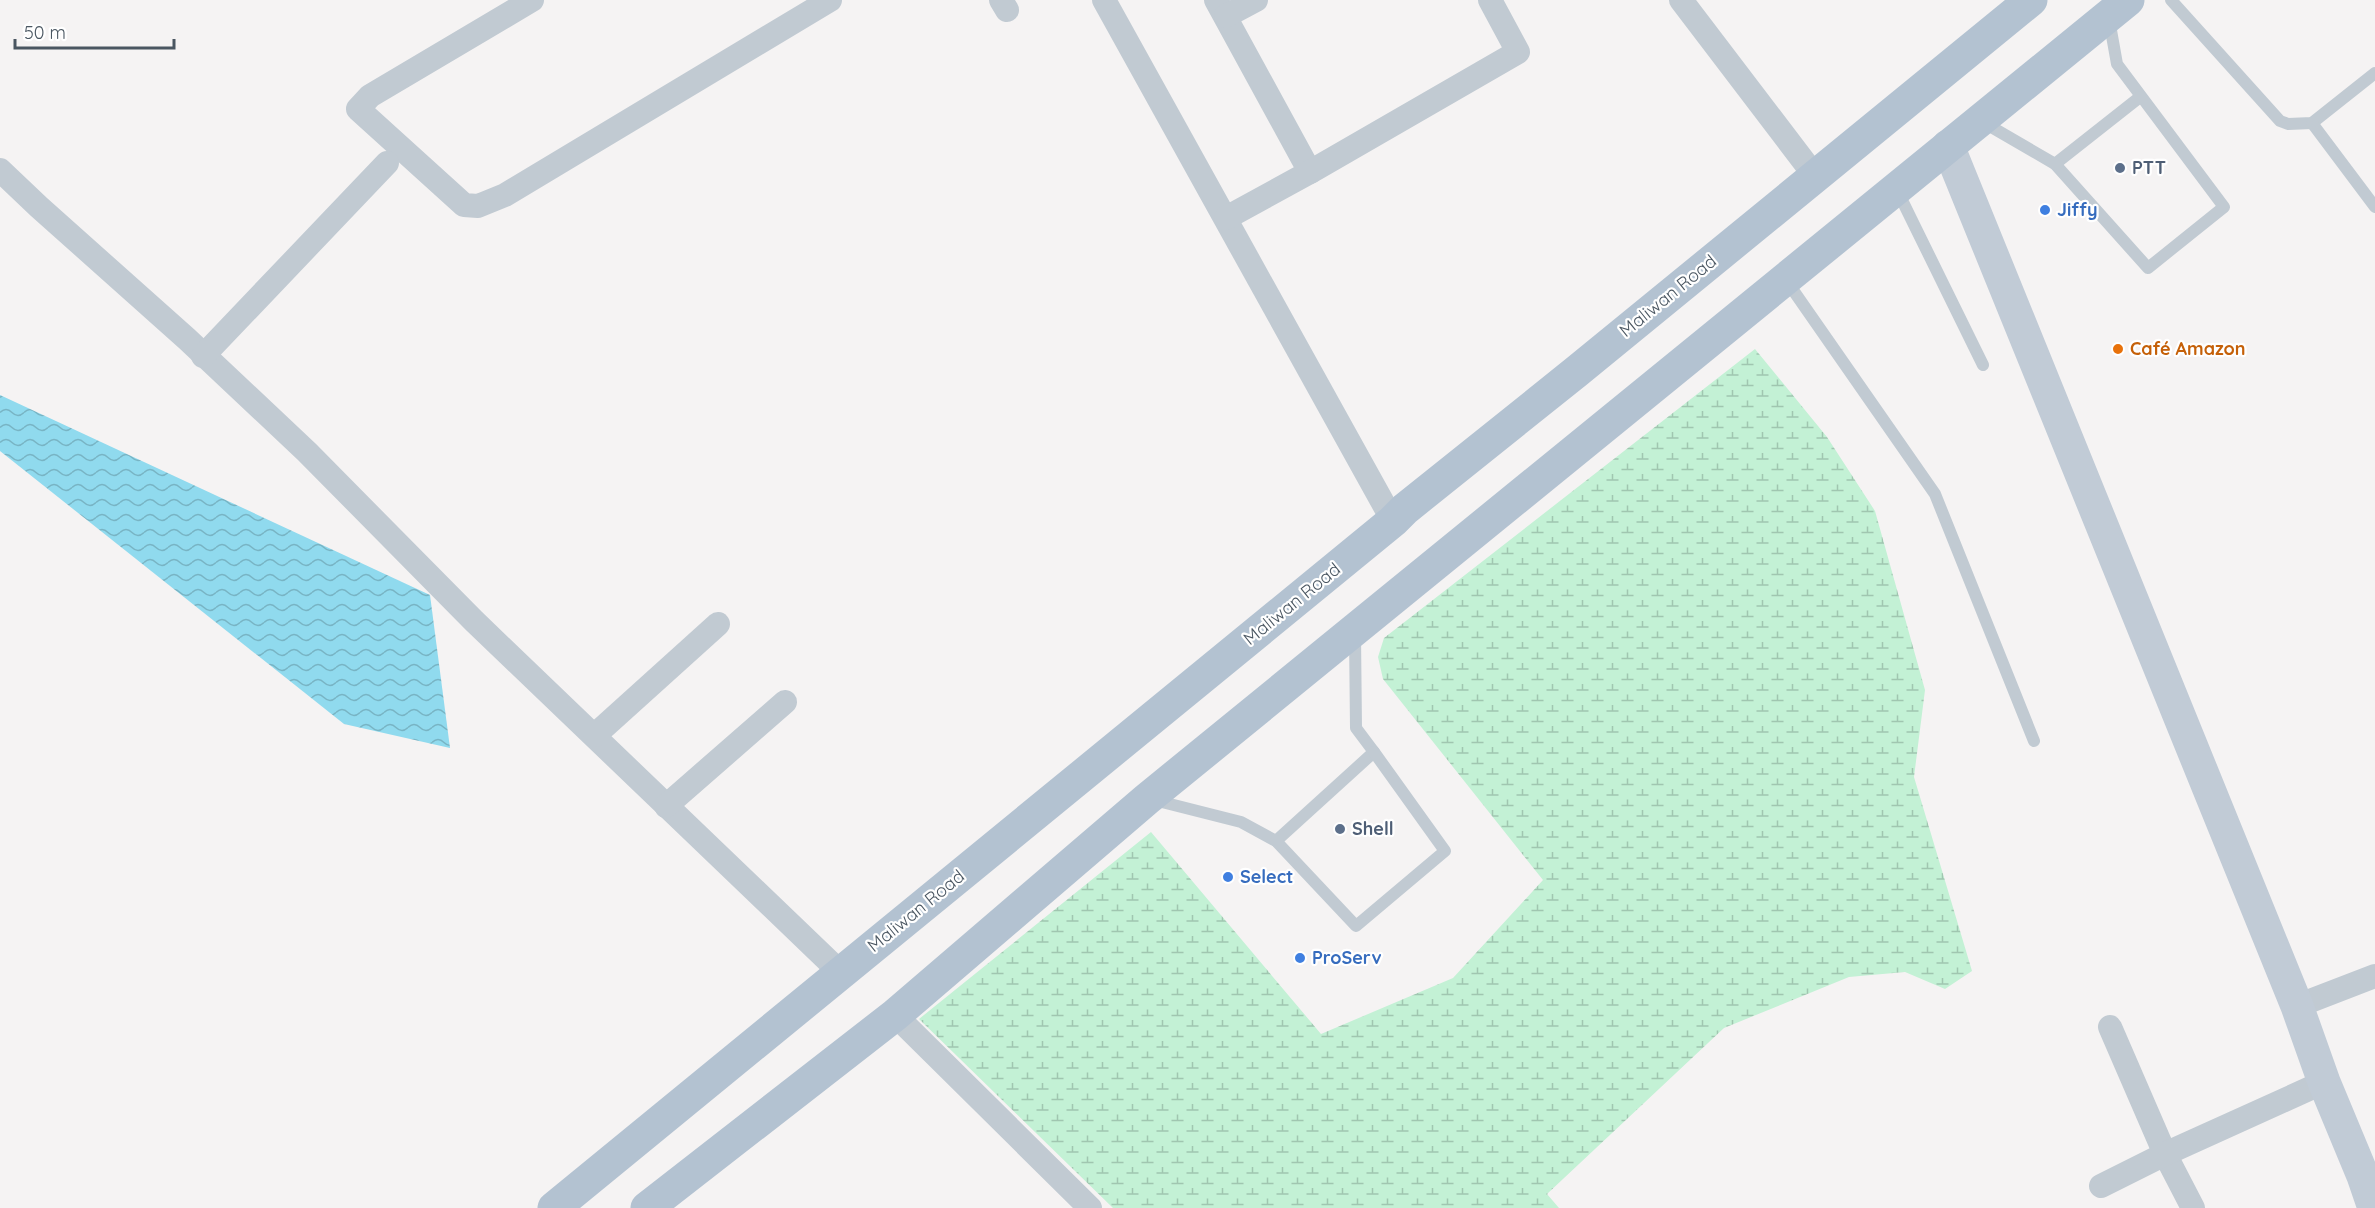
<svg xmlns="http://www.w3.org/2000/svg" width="2375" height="1208" font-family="Quicksand,sans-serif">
  <defs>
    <pattern id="wetland-marsh" width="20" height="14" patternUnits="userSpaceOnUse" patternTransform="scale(1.5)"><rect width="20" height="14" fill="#c3f1d5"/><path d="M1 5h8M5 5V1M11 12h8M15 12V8" fill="none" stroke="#a0c6b0"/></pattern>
    <pattern id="water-waves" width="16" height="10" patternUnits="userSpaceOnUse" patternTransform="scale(1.5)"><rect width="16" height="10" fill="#90daee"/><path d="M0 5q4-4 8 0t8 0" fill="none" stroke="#78b4c4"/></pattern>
  </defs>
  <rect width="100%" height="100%" fill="#f5f3f3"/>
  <!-- wetland -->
  <polygon fill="url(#wetland-marsh)" points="1755,349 1827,437 1875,511 1925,690 1914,777 1972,971 1945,989 1905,972 1849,977 1724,1028 1547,1194 1559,1208 1113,1208 919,1019 1151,832 1321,1034 1453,978 1543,880 1383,679 1378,657 1384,638"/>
  <!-- water -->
  <polygon fill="url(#water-waves)" points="0,395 430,595 450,748 344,724 0,451"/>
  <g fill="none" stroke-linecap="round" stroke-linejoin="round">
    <!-- lane -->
    <g stroke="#c1cad2" stroke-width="12">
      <polyline points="2171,0 2280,121 2288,124 2312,123 2375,73"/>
      <polyline points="1981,121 2055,164 2148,268 2224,207 2117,64 2109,19"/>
      <polyline points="2312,123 2375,207"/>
      <polyline points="2055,164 2140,97"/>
      <polyline points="1897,190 1983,365"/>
      <polyline points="1786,280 1935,494 2034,741"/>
      <polyline points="1154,800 1241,822 1276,841 1374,752 1356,728 1355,635"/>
      <polyline points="1276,841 1356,926 1445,851 1374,752"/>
    </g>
    <!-- street -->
    <g stroke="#c1cad2" stroke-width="24">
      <polyline points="532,0 370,96 358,109 464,205 478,206 505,195 830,0"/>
      <polyline points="1001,0 1007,10"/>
      <polyline points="1104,0 1393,521"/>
      <polyline points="1216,0 1310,172"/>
      <polyline points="1681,0 1815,176"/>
      <polyline points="1226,16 1256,0"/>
      <polyline points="0,170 39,207 187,339 307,452 474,621 841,973"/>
      <polyline points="1226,218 1310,172 1518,52 1490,0"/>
      <polyline points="203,356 387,163"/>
      <polyline points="595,735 718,624"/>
      <polyline points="666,806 785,702"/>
      <polyline points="2297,1006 2375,976"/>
      <polyline points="895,1015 1090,1208"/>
      <polyline points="2110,1027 2165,1154 2193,1208"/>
      <polyline points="2101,1186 2165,1154 2324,1082"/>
    </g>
    <!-- secondary -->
    <polyline stroke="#c1cbd6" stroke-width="33" points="1948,146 2297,1006 2324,1082 2363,1176 2374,1208"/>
    <!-- primary -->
    <g stroke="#b3c2d1" stroke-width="33">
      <polyline points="554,1208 1393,521 1405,509 1576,372 2031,0"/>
      <polyline points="647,1208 895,1015 1147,799 2128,0"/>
    </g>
  </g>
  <!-- markers -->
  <g fill="#5c6f8a" stroke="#fff" stroke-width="2">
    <circle cx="2120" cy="168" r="6"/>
    <circle cx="1340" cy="829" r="6"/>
  </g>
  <g fill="#3f7fe0" stroke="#fff" stroke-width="2">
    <circle cx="2045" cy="210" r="6"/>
    <circle cx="1228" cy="877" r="6"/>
    <circle cx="1300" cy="958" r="6"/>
  </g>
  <circle fill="#e8710a" stroke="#fff" stroke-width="2" cx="2118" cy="349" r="6"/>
  <g text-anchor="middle" stroke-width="4.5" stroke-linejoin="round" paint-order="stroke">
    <!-- service labels -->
    <g font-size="18" font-weight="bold" fill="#4e5e75" stroke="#fff" text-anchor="start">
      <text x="2132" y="174">PTT</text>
      <text x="1352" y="835">Shell</text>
    </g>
    <!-- shop labels -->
    <g font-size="18" font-weight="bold" fill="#366cbe" stroke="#fff" text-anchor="start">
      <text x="2057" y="216">Jiffy</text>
      <text x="1240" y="883">Select</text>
      <text x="1312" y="964">ProServ</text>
    </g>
    <!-- street labels -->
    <g font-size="18" fill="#4a5661" stroke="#fff">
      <text transform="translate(1668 296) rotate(-39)" y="6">Maliwan Road</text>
      <text transform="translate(1292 604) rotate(-39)" y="6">Maliwan Road</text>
      <text transform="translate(916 911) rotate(-39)" y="6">Maliwan Road</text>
    </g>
    <!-- food labels -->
    <g font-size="18" font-weight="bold" fill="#c56008" stroke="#fff" text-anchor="start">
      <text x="2130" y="355">Café Amazon</text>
    </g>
  </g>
  <!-- scale -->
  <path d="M15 39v9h159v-9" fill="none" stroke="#4a5661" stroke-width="3"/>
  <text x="24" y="39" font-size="18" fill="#4a5661" stroke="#ffffff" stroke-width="4.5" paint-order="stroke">50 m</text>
</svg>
